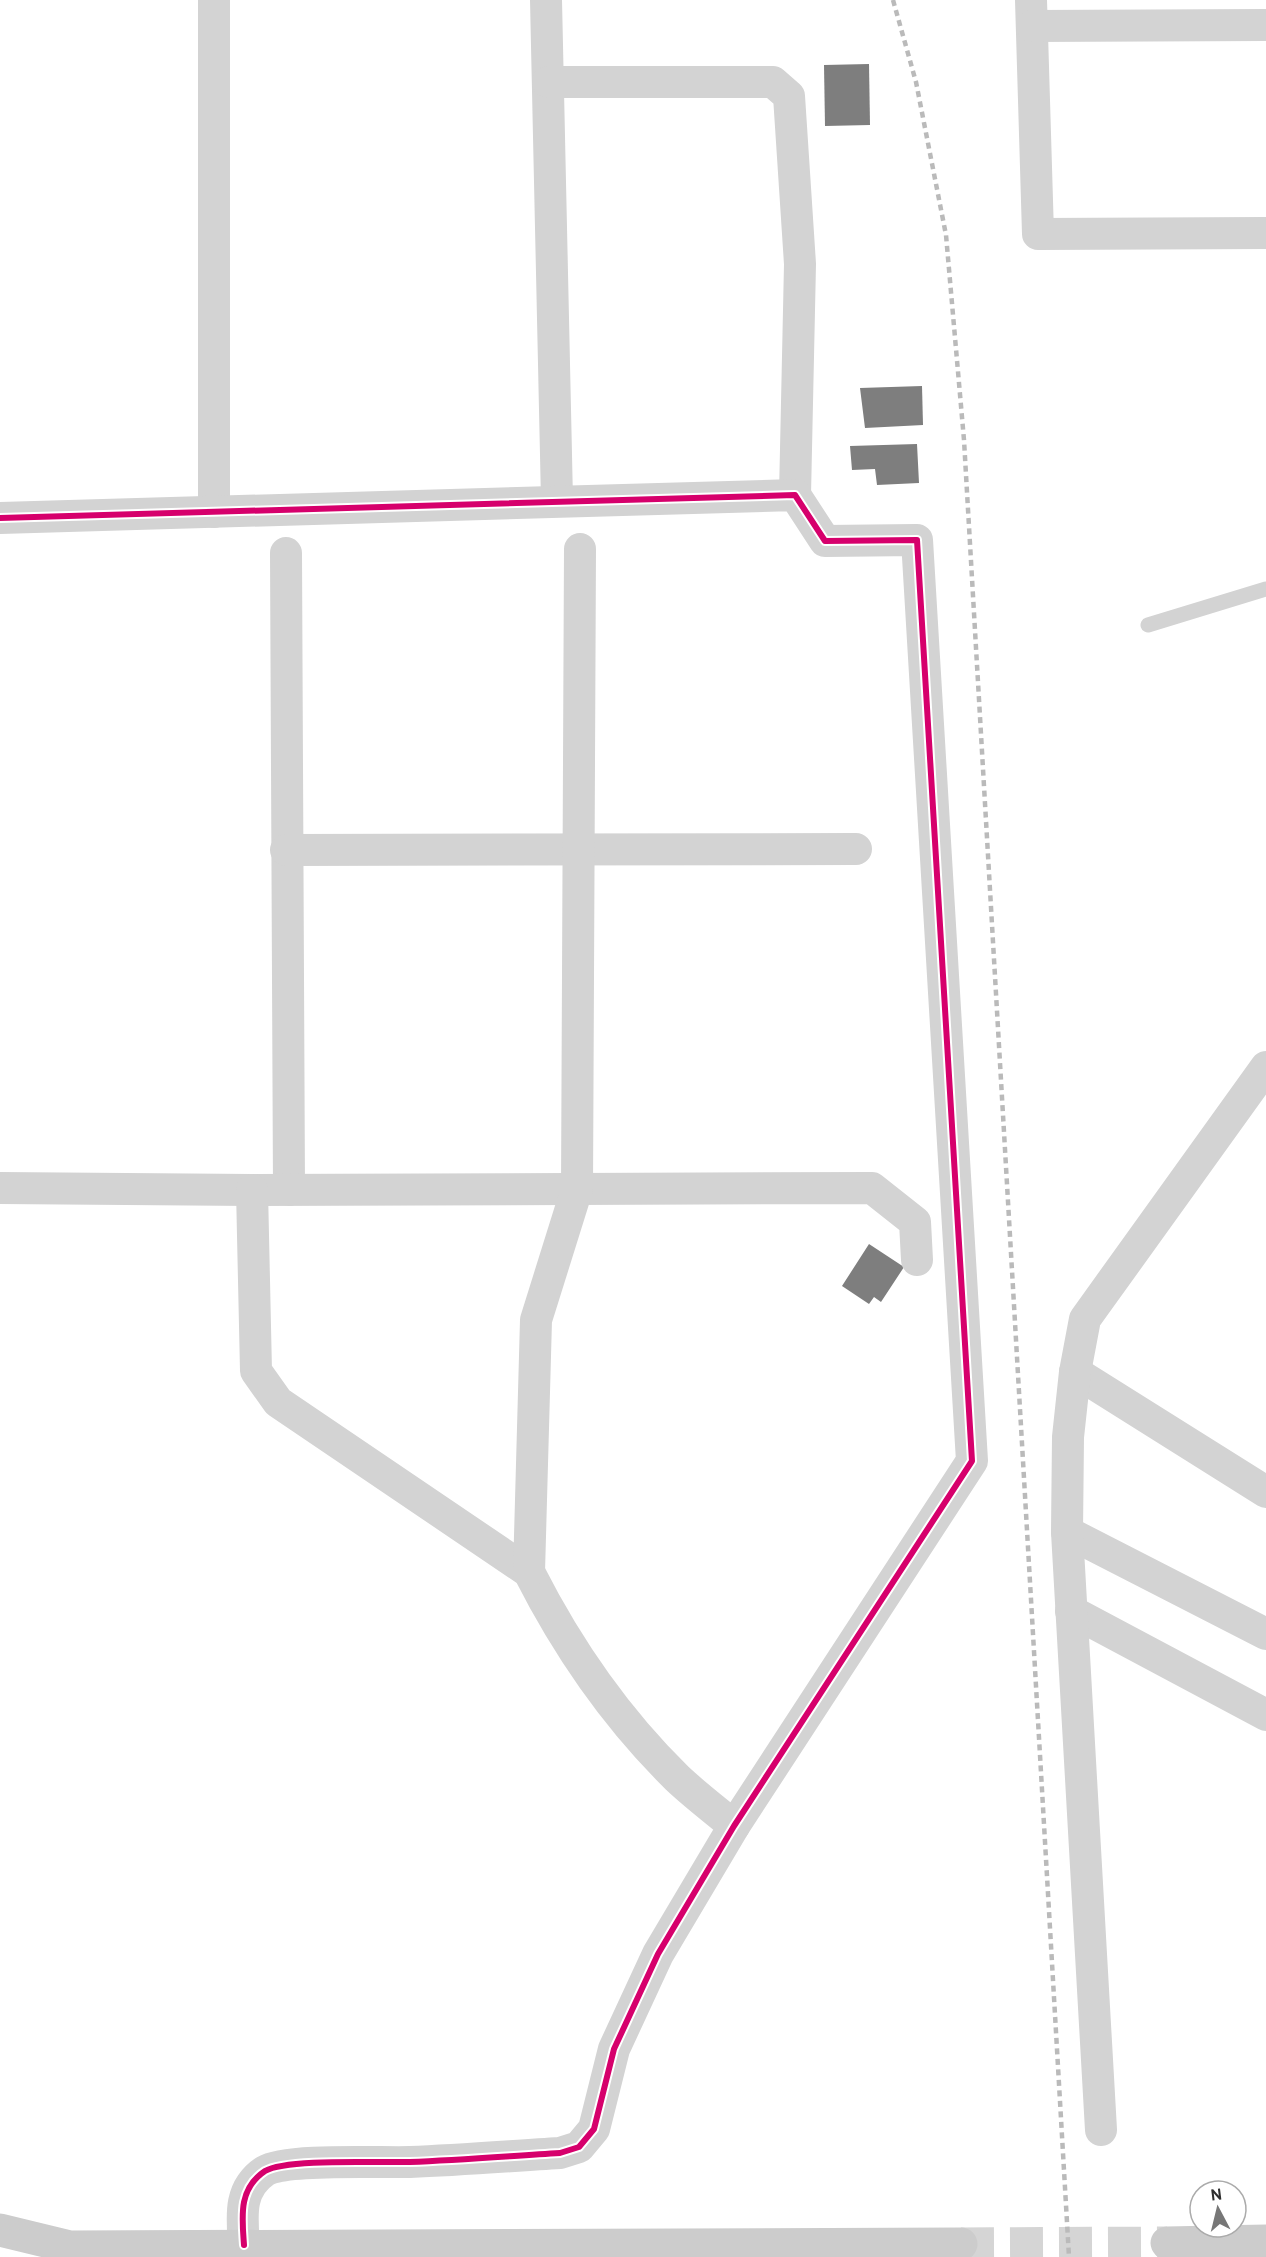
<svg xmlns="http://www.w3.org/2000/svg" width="1266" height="2257" font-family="Overpass,sans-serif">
  <rect width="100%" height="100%" fill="#fff"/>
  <!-- building -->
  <g fill="#7e7e7e">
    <polygon points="869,64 870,125 825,126 824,65"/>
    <polygon points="922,386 923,425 865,428 860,388"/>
    <polygon points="917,444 919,483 877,485 875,469 852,470 850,446"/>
    <polygon points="869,1244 904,1267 881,1302 874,1297 869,1304 842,1286"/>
  </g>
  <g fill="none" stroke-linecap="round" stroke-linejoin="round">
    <!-- secondary-tunnel -->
    <polyline stroke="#d5d5d5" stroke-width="33" stroke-dasharray="33 16" stroke-linecap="butt" points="961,2244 1167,2243"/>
    <!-- lane -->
    <polyline stroke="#d3d3d3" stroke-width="15" points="1148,625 1266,589"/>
    <!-- street -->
    <g stroke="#d3d3d3" stroke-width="32">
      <polyline points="214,0 214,512"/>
      <polyline points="546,0 557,500"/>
      <polyline points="1031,0 1038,234 1266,233"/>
      <polyline points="1032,26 1266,25"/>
      <polyline points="548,82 773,82 789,96 800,264 795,495"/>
      <path d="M 0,518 L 795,495 L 825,541 L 917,540 L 972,1461 L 734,1826 L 658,1954 L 614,2049 L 594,2129 L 579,2147 L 560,2153 C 510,2156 460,2160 410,2162 C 381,2163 286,2158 265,2171 C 238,2189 242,2217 244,2245"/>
      <polyline points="286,553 289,1190"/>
      <polyline points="286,850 856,849"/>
      <polyline points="0,1188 252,1190 872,1188 915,1222 917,1260"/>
      <path d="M 252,1190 L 256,1371 L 278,1402 L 529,1572 C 567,1647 617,1719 677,1778 C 695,1795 715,1810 734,1826"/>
      <polyline points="1075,1372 1266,1492"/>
      <polyline points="1067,1532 1266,1634"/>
      <polyline points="529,1572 536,1320 577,1189 580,549"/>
      <polyline points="1071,1611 1266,1715"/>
      <polyline points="1101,2130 1067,1532 1068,1437 1075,1372 1085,1319 1266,1067"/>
    </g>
    <!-- secondary -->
    <g stroke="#ccc" stroke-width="33">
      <polyline points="0,2230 70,2247 961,2244"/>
      <polyline points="1167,2243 1266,2241"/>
    </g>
    <!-- rail -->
    <polyline stroke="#bababa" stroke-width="4.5" stroke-dasharray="6 4.5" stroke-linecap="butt" points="893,0 916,82 946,235 964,440 1069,2257"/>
    <!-- cycleway casing -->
    <g stroke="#fff" stroke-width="10">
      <path id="cycleway" d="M 0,518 L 795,495 L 825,541 L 917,540 L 972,1461 L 734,1826 L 658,1954 L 614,2049 L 594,2129 L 579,2147 L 560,2153 C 510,2156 460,2160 410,2162 C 381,2163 286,2158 265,2171 C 238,2189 242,2217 244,2245"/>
    </g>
    <!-- cycleway -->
    <use href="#cycleway" stroke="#d6006c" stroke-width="6"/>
  </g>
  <!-- north arrow -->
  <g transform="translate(1218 2209) rotate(353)"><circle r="28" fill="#ffffff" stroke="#ababab" stroke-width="1.5"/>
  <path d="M0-4.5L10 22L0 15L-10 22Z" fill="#777777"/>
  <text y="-9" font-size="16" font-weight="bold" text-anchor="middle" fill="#2e2e2e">N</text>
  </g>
</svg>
